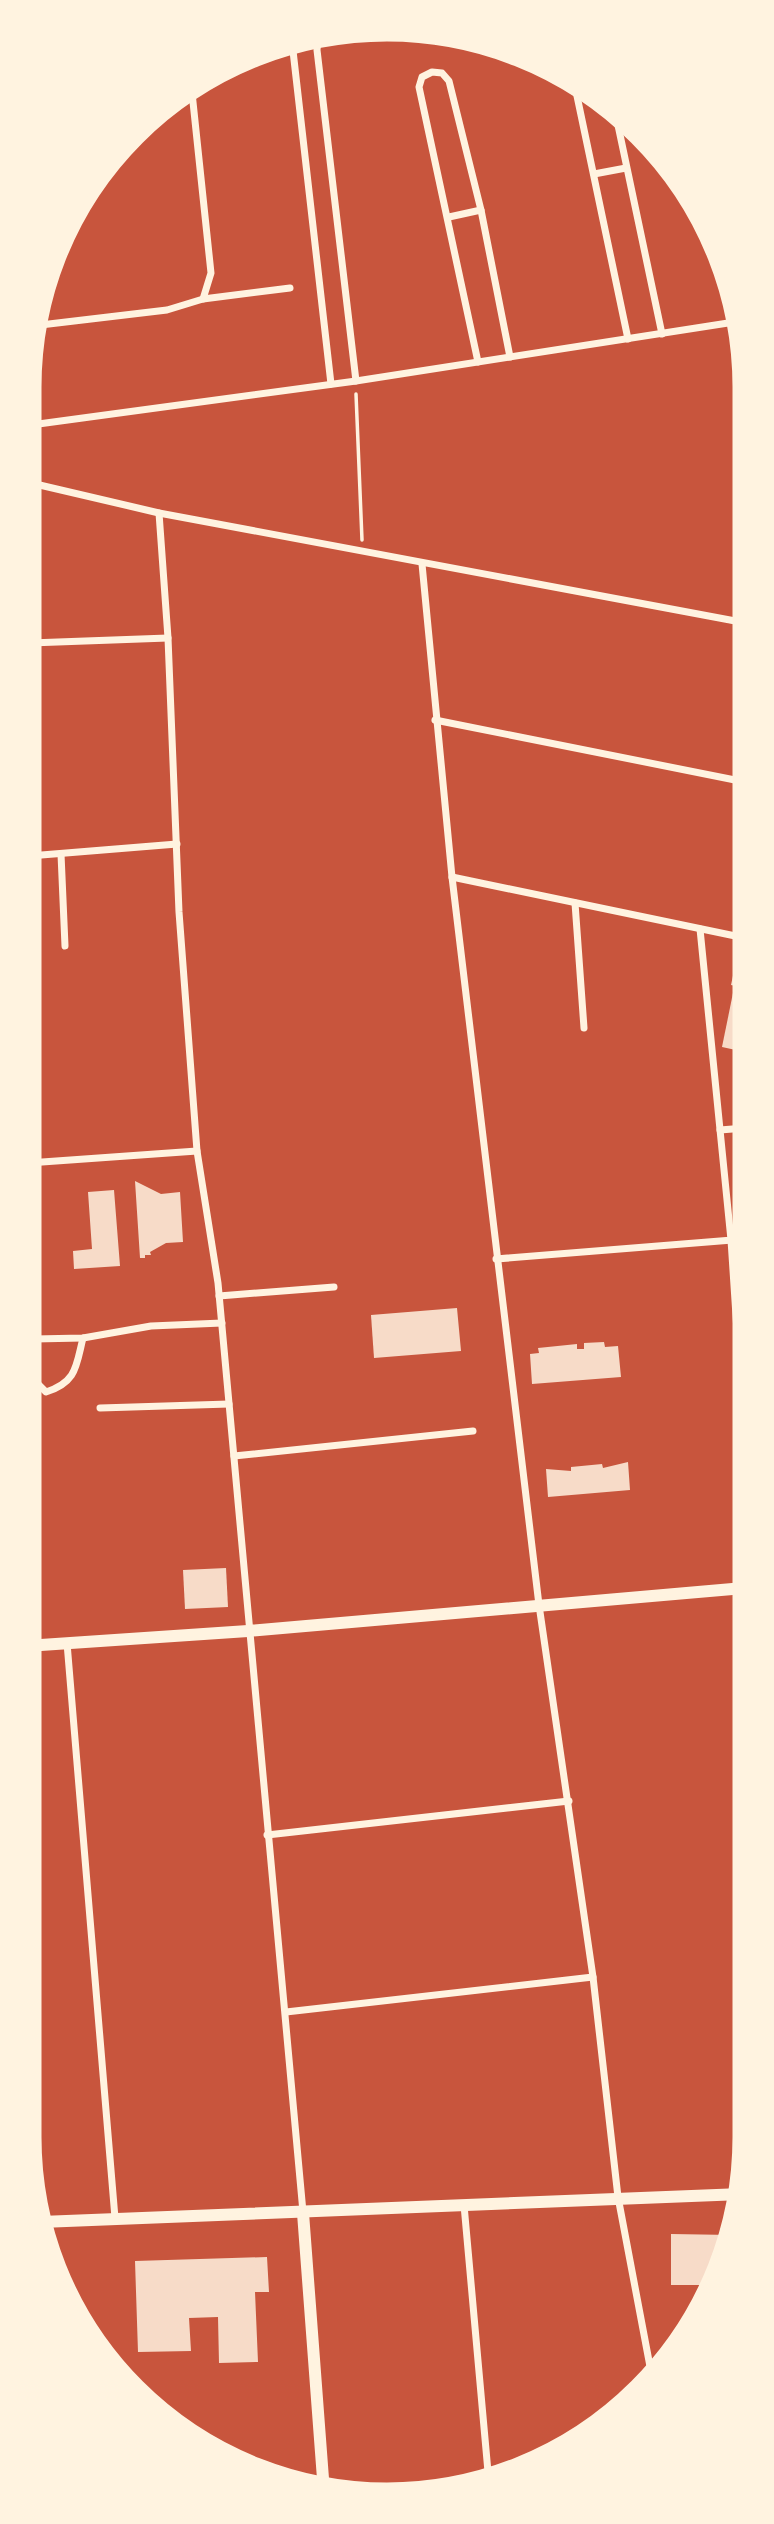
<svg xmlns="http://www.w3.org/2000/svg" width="774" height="2524" font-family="'PT Sans',sans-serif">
  <rect width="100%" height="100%" fill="#c8553d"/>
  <!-- building -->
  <g fill="#f7dbc8">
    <polygon points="738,952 745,953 745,988 731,985"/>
    <polygon points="734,988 745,990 745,1052 722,1047"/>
    <polygon points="135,1181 161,1194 180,1192 183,1242 166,1243 150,1252 151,1255 145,1255 145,1258 140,1258"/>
    <polygon points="114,1190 120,1266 74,1269 73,1251 92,1249 88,1192"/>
    <polygon points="457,1308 461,1351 374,1358 371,1315"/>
    <polygon points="604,1342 605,1347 618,1346 621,1377 532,1384 530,1354 539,1353 538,1348 577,1344 577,1349 584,1349 584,1343"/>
    <polygon points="628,1462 630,1490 548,1497 546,1469 571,1471 571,1467 602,1464 603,1468"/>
    <polygon points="226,1568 228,1607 185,1609 183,1570"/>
    <polygon points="671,2234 732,2235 710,2285 671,2285"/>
    <polygon points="267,2257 269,2292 255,2292 258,2362 219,2363 218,2317 189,2318 191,2351 138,2352 135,2261"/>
  </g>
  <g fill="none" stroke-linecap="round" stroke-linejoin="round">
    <!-- path -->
    <polyline stroke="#fff3e0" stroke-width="3.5" points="356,394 362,540"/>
    <!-- minor -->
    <g stroke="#fff3e0" stroke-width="7">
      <polyline points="319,31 317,50 356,381"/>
      <polyline points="292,42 331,384"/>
      <polyline points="573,77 628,339"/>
      <polyline points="191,83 211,273 203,299"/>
      <polyline points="615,111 662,334"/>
      <polyline points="594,174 626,168"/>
      <polyline points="449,217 481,210"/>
      <polyline points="32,326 167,310 203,299 290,288"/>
      <polyline points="478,362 419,87 422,77 432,72 442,73 449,81 481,210 510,357"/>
      <polyline points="31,425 356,381 741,321"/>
      <polyline points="31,483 159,513 746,623"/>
      <polyline points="159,513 168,638 179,912 197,1151 218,1283 303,2212"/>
      <polyline points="422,564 452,877 539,1605 593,1977 618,2197 652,2377"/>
      <polyline points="30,643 168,638"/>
      <polyline points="435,720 745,782"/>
      <polyline points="61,854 65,946"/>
      <polyline points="29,856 177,844"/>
      <polyline points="452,877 745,938"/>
      <polyline points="575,903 584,1028"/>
      <polyline points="700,929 731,1240 743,1422"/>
      <polyline points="720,1130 745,1128"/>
      <polyline points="28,1163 197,1151"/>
      <polyline points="496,1259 745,1239"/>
      <polyline points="219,1296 334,1287"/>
      <path d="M 33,1322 L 34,1380 L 46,1392 C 77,1382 76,1366 83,1338"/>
      <polyline points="34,1339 83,1338 151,1326 222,1323"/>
      <polyline points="100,1408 229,1404"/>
      <polyline points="234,1456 473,1431"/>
      <polyline points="67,1643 115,2218"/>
      <polyline points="267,1835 569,1801"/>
      <polyline points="286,2012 593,1977"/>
      <polyline points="464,2205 489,2483"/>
      <polyline points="44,2221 45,2238"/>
    </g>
    <!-- tertiary -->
    <g stroke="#fff3e0" stroke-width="12">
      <polyline points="26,1646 248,1631 744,1588"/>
      <polyline points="303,2213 324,2492"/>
      <polyline points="41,2222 742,2194"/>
    </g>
  </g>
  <!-- crop -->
  <path d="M0 0H774V2524H0ZM387 37H387A350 350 0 0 1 737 387V2137A350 350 0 0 1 387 2487H387A350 350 0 0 1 37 2137V387A350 350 0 0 1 387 37Z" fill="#fff3e0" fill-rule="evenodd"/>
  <path fill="none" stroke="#fff3e0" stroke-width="9" d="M387 37H387A350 350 0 0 1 737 387V2137A350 350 0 0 1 387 2487H387A350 350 0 0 1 37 2137V387A350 350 0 0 1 387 37Z"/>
</svg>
